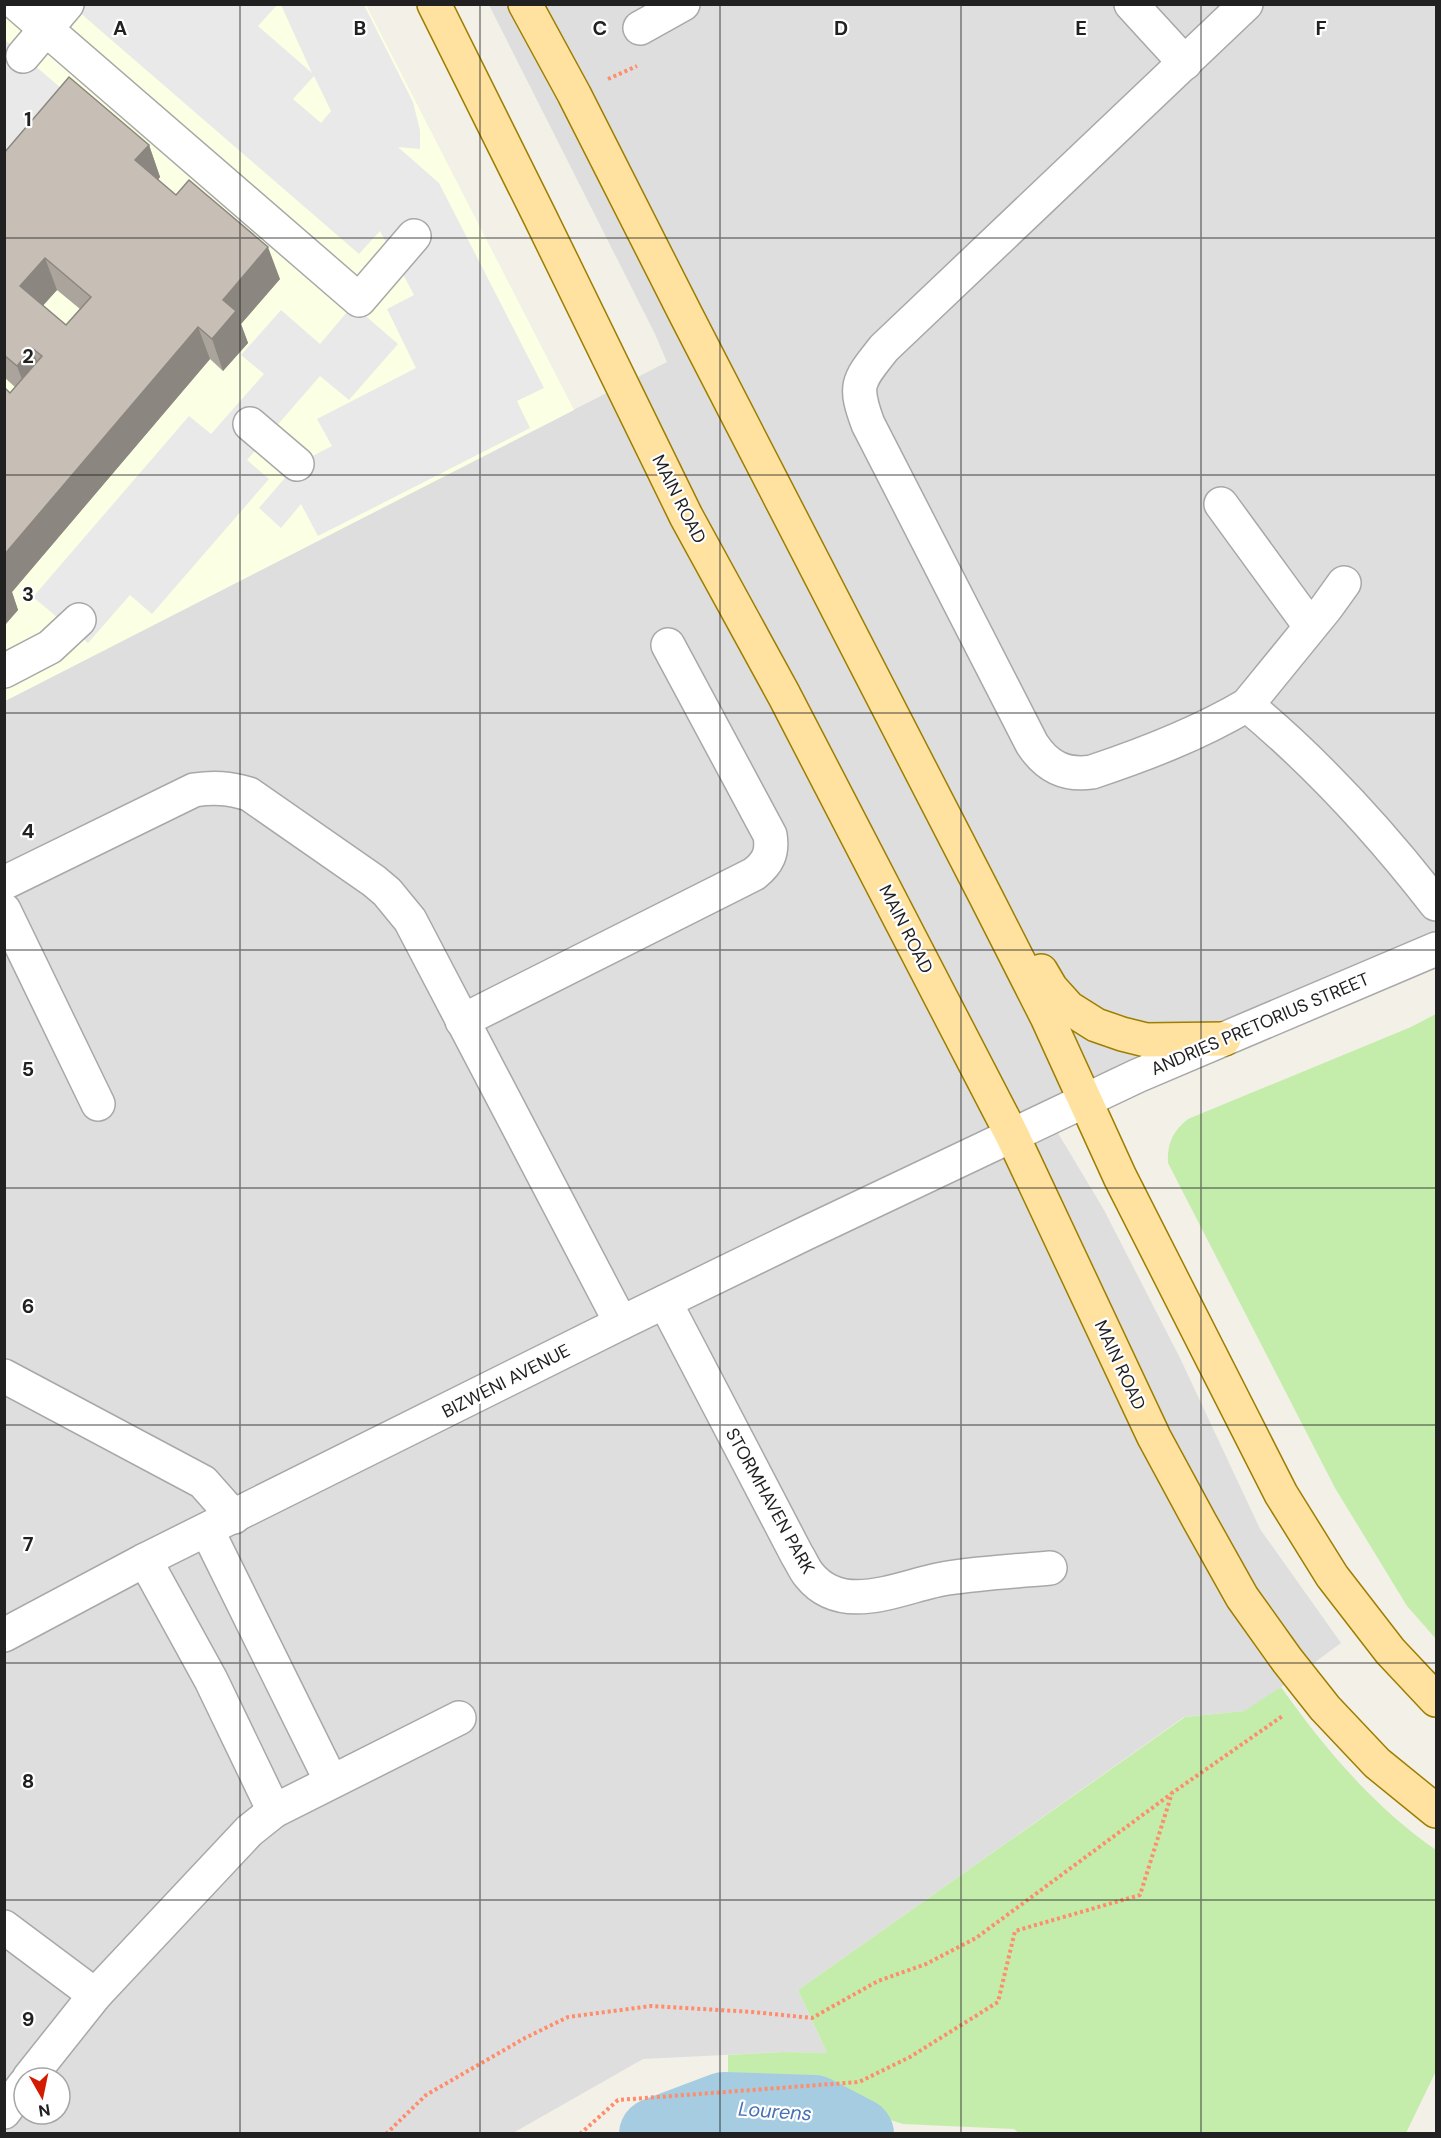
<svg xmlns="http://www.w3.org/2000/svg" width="1441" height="2138" font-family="'DM Sans',sans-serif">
  <rect width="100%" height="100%" fill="#f2f0e7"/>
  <!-- residential -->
  <path fill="#dfdede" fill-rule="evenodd" d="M 489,5 L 1436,5 L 1436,942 L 1046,1113 L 1104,1210 L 1180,1358 L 1260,1529 L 1341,1643 L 1262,1701 L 1244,1711 L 1184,1717 L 798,1990 L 827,2053 L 783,2052 L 643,2059 L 513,2133 L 5,2134 L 5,701 L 667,362 L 655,334 ZM 24,2078 L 60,2078 L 60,2114 L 24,2114 Z"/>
  <!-- education -->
  <polygon fill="#fbffe3" points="5,5 366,5 574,410 5,701"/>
  <!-- grass -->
  <g fill="#c4edac">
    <path d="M 1436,1014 L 1436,1639 L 1407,1606 L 1335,1488 L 1168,1163 C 1167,1143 1173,1131 1188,1119 L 1411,1027 Z"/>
    <path d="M 1281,1687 C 1325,1749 1374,1807 1436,1850 L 1436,2071 L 1406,2133 L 1020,2134 L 1014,2129 L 903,2124 L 820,2098 L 728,2101 L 728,2055 L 783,2052 L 827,2053 L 798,1990 L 1185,1717 L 1244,1711 Z"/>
  </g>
  <!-- parking -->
  <g fill="#e9e9e9" fill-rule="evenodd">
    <path d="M 71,5 L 277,5 L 258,26 L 312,73 L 281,5 L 364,5 L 413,102 L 420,130 L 420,149 L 398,147 L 439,183 L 544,388 L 517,401 L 530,428 L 318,536 L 301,504 L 281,528 L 259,508 L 297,464 L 332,446 L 317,419 L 416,368 L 387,309 L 414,295 L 380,231 L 359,254 ZM 314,76 L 331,111 L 321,123 L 293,99 Z"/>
    <polygon points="5,40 62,89 5,157"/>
    <polygon points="353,305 398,344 349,400 320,376 247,460 269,479 152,614 130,595 88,643 33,597 189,416 211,434 264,374 241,355 281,310 320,344"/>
  </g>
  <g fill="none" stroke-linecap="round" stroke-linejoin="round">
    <!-- river -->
    <polyline stroke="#a6cce1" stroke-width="72" points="655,2134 724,2108 814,2111 858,2134"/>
    <!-- minor casing -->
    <g stroke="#a8a8a8" stroke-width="36">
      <g id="minor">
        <polyline points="17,4 359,300 414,236"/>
        <polyline points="1131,4 1185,63"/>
        <path d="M 1246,4 L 884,348 C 858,381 853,384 868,424 L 1032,744 C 1047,767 1065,776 1092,772 C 1146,754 1198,734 1247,705 C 1318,764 1380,832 1436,904"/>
        <polyline points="640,28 683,4"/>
        <polyline points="23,56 67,4"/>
        <polyline points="250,424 297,464"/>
        <polyline points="1221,504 1310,626"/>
        <polyline points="4,671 50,647 79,620"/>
        <polyline points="1247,705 1326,608 1344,583"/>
        <path d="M 4,883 L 194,790 C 214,787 229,788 249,794 L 374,881 L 387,892 L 410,920 L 621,1323"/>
        <polyline points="4,910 98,1104"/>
        <path d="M 462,1021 L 754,874 C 768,863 773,853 770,835 L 668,645"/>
        <path d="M 665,1302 L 797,1555 C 801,1561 804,1569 809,1575 C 844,1619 905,1584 948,1578 C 982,1573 1016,1571 1050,1568"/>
        <polyline points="4,1376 203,1482 234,1517"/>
        <polyline points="207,1530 331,1781"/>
        <polyline points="145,1560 211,1680 274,1811"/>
        <polyline points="4,1635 145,1560 621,1323 804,1234 1137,1076 1436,949"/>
        <polyline points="4,1927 95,1995"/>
        <polyline points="29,2078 95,1995 249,1831 274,1811 459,1718"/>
        <polyline points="4,2112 24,2085"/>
      </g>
    </g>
    <!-- major casing -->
    <g stroke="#9e7e00" stroke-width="36">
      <g id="major">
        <polyline points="434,4 539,215 686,516 784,695 1012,1135 1154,1437 1200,1522 1242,1597 1287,1660 1325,1708 1377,1763 1436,1811"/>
        <polyline points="525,4 574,94 686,315 985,895 1047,1017 1120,1177 1281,1494 1332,1576 1390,1651 1436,1700"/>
        <polyline points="1041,971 1051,988 1069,1008 1096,1025 1122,1034 1146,1040 1224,1039"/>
      </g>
    </g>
    <!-- path -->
    <g stroke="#ff8d6b" stroke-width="4" stroke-dasharray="3 3" stroke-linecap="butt">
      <polyline points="608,79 637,66"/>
      <polyline points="386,2134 426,2095 525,2038 568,2017 651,2006 753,2012 812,2018 878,1981 926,1964 976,1938 1171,1794"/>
      <polyline points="580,2134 618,2100 859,2082 910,2057 998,2002 1015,1931 1140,1895 1172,1793 1284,1715"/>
    </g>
    <!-- minor -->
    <use href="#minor" stroke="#fff" stroke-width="33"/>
    <!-- major -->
    <use href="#major" stroke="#ffe29f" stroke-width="33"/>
  </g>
  <!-- wall -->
  <path fill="#aba49d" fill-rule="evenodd" d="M 149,145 L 160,177 L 158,180 L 280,279 L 241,324 L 248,343 L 223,371 L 210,359 L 12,592 L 18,610 L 4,626 L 10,393 L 15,387 L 4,377 L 4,153 ZM 57,290 L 80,309 L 66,325 L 43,305 Z"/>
  <!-- shaded-wall -->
  <g fill="#8b867f">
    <polygon points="149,145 160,177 147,192 135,160"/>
    <polygon points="268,247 280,279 241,324 248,343 223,371 212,339 223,300"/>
    <polygon points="45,258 57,290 32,318 20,286"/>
    <polygon points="198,327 210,359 12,592 18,610 4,626 4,555"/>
    <polygon points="32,348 44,380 29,398 17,366"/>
  </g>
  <!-- building -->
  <path fill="#c7bfb6" stroke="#8b867f" stroke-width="1.5" fill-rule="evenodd" d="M 69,77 L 149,145 L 135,160 L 176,195 L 189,180 L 268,247 L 223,300 L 236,311 L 212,339 L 198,327 L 4,555 L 4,387 L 10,393 L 42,356 L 32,348 L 17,366 L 4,355 L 4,153 ZM 45,258 L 91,297 L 66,325 L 20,286 Z"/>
  <!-- grid -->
  <path fill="none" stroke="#212121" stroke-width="1.5" stroke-opacity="0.55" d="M 240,4 L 240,2134M 480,4 L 480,2134M 720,4 L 720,2134M 961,4 L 961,2134M 1201,4 L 1201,2134M 4,238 L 1436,238M 4,475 L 1436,475M 4,713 L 1436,713M 4,950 L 1436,950M 4,1188 L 1436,1188M 4,1425 L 1436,1425M 4,1663 L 1436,1663M 4,1900 L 1436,1900"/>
  <g text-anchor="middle" stroke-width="4.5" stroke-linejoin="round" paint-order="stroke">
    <!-- street labels -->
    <g font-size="18" fill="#212121" stroke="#fff">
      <text transform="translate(679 499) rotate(63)" y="6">MAIN ROAD</text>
      <text transform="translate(906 929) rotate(63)" y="6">MAIN ROAD</text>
      <text transform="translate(1260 1024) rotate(-23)" y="6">ANDRIES PRETORIUS STREET</text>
      <text transform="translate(1120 1365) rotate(65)" y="6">MAIN ROAD</text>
      <text transform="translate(506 1381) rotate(-27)" y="6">BIZWENI AVENUE</text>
      <text transform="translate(770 1501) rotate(61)" y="6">STORMHAVEN PARK</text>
    </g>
    <!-- water labels -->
    <g font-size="20" font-style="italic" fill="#4871b6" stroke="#fff">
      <text transform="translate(775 2111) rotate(4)" y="7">Lourens</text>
    </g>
  </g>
  <g font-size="20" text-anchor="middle" font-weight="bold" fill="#212121" stroke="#fff" stroke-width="4.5" stroke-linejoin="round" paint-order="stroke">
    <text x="120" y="35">A</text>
    <text x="360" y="35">B</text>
    <text x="600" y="35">C</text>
    <text x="841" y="35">D</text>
    <text x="1081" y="35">E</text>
    <text x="1321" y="35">F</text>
    <text x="28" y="126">1</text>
    <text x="28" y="363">2</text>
    <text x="28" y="601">3</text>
    <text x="28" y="838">4</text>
    <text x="28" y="1076">5</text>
    <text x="28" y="1313">6</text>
    <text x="28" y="1551">7</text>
    <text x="28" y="1788">8</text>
    <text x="28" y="2026">9</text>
  </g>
  <!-- border -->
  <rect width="1441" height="2138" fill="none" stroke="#212121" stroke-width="12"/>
  <!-- north arrow -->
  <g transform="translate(42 2096) rotate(171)"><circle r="28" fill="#ffffff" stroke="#a6a6a6" stroke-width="1.5"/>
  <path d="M0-4.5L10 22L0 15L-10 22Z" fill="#d21b00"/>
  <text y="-9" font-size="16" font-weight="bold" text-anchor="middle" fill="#212121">N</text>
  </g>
</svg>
